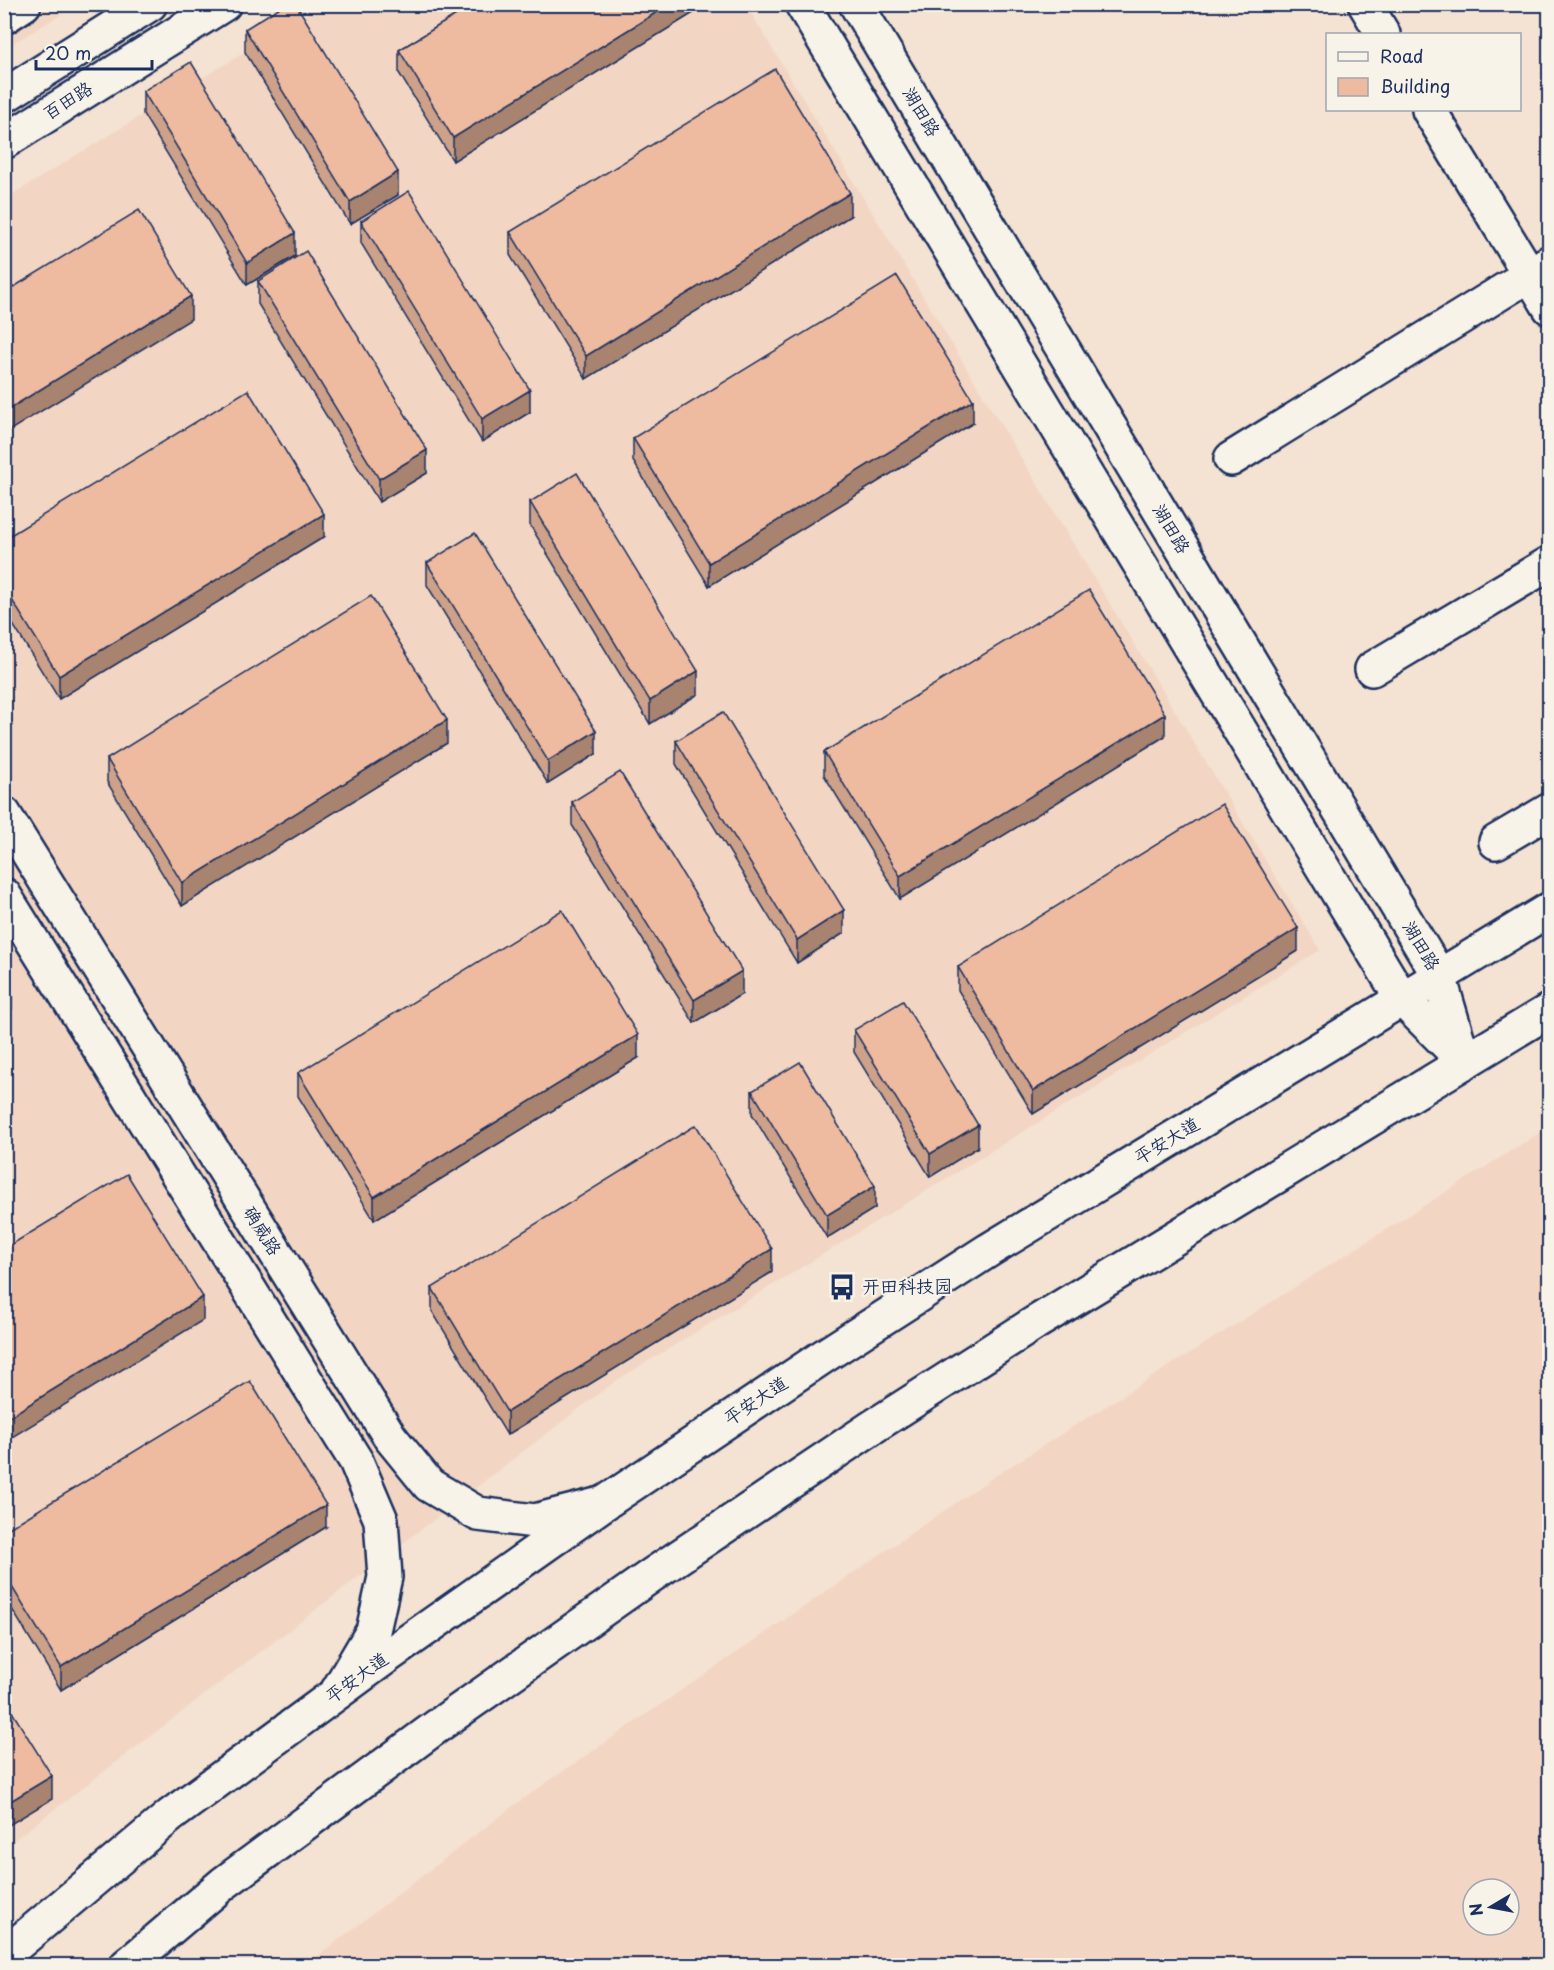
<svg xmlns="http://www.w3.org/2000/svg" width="1554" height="1970" font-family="'Playpen Sans','LXGW WenKai TC',sans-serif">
  <rect width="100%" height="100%" fill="#f4e2d2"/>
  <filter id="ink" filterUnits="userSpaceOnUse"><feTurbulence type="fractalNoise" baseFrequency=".0167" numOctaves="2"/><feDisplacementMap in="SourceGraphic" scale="12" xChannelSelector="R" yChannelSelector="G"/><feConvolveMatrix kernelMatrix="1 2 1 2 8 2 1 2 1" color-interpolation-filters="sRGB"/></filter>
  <g filter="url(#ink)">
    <!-- built -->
    <g fill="#f2d6c3" fill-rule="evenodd">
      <polygon points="5,4 77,5 5,48"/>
      <polygon points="322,5 746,5 1320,950 614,1382 5,1847 5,199"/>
      <path d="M 1549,1127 L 1549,1965 L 306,1965 L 524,1798 L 995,1476 ZM 1473,1889 L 1509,1889 L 1509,1925 L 1473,1925 Z"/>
    </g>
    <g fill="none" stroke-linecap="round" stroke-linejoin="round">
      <!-- minor casing -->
      <g stroke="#1b2f5e" stroke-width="38">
        <g id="minor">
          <polyline points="802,4 1402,999 1465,1062"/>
          <polyline points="856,4 1439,976 1463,1058"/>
          <polyline points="1365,4 1383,34"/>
          <polyline points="4,17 24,4"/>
          <polyline points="4,96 150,4"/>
          <polyline points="1429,110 1550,308"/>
          <polyline points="4,142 224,4"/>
          <polyline points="1231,459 1550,262"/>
          <polyline points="1372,669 1550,563"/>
          <polyline points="4,814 390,1437 429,1485 478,1514 535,1521 601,1504"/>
          <polyline points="1496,842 1550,810"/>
          <polyline points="4,895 356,1461 381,1520 385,1577 373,1631 337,1692"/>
        </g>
      </g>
      <!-- major casing -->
      <g stroke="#1b2f5e" stroke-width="38">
        <g id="major">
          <polyline points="4,1955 171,1815 386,1657 603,1504 824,1356 989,1250 1550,909"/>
          <polyline points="126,1966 224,1883 436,1727 652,1575 871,1428 1035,1323 1550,1010"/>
        </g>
      </g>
      <!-- minor -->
      <use href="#minor" stroke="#f7f3e8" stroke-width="33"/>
      <!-- major -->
      <use href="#major" stroke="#f7f3e8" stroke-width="33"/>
    </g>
    <!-- wall -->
    <g fill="#cda18a" stroke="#1b2f5e" stroke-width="1.5">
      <polygon points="474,4 708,4 453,161 399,73 399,50"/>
      <polygon points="245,29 398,195 350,224 245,52"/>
      <polygon points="143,91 295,256 247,285 143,114"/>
      <polygon points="850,216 586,379 510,255 510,232"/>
      <polygon points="361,221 530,412 482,442 361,243"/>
      <polygon points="258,281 427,473 379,502 258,304"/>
      <polygon points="973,423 709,586 633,461 633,438"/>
      <polygon points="530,502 698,694 650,724 530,525"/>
      <polygon points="324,537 59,699 4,610 4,539"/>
      <polygon points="427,563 596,754 548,784 427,585"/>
      <polygon points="1165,736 900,899 824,775 824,752"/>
      <polygon points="676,741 844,933 797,963 676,764"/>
      <polygon points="447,743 182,906 107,782 107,759"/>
      <polygon points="572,802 742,994 694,1023 572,825"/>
      <polygon points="1298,951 1033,1114 958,990 958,967"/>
      <polygon points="854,1030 978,1147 930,1177 854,1052"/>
      <polygon points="638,1058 374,1220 298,1096 298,1073"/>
      <polygon points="752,1091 875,1208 827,1238 752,1114"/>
      <polygon points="772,1272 507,1435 432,1311 432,1288"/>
      <polygon points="326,1527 61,1690 4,1596 4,1531"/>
    </g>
    <!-- shaded-wall -->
    <g fill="#a78370" stroke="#1b2f5e" stroke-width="1.5">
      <polygon points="670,4 708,4 453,161 453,138"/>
      <polygon points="398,172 398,195 350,224 350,202"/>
      <polygon points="850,193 850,216 586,379 586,356"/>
      <polygon points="295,233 295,256 247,285 247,263"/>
      <polygon points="191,296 191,319 4,434 4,412"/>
      <polygon points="530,390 530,412 482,442 482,419"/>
      <polygon points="973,400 973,423 709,586 709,563"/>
      <polygon points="427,450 427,473 379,502 379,479"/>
      <polygon points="324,514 324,537 59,699 59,676"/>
      <polygon points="698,671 698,694 650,724 650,701"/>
      <polygon points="1165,714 1165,736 900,899 900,876"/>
      <polygon points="447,720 447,743 182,906 182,883"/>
      <polygon points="596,731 596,754 548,784 548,761"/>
      <polygon points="844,910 844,933 797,963 797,940"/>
      <polygon points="1298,928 1298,951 1033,1114 1033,1091"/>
      <polygon points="742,971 742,994 694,1023 694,1000"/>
      <polygon points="12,986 12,1009 4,1014 4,991"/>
      <polygon points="638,1035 638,1058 374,1220 374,1197"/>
      <polygon points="978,1125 978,1147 930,1177 930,1154"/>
      <polygon points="875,1186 875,1208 827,1238 827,1215"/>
      <polygon points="772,1249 772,1272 507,1435 507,1412"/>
      <polygon points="203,1297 203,1320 4,1442 4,1420"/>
      <polygon points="326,1505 326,1527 61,1690 61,1667"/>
      <polygon points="52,1776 52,1799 4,1828 4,1805"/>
    </g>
    <!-- building -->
    <g fill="#eebba0" stroke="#1b2f5e" stroke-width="1.5">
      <polygon points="285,4 296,4 398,172 350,202 245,29"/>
      <polygon points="474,4 670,4 453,138 399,50"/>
      <polygon points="191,62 295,233 247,263 143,91"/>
      <polygon points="775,69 850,193 586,356 510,232"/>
      <polygon points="409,191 530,390 482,419 361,221"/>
      <polygon points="139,210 191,296 4,412 4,293"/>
      <polygon points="306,251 427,450 379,479 258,281"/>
      <polygon points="897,276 973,400 709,563 633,438"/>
      <polygon points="248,390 324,514 59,676 4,587 4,539"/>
      <polygon points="577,473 698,671 650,701 530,502"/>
      <polygon points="475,533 596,731 548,761 427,563"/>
      <polygon points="1089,590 1165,714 900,876 824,752"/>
      <polygon points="371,596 447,720 182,883 107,759"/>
      <polygon points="723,712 844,910 797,940 676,741"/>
      <polygon points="620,772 742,971 694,1000 572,802"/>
      <polygon points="1222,804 1298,928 1033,1091 958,967"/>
      <polygon points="562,910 638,1035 374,1197 298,1073"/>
      <polygon points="4,973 12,986 4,991"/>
      <polygon points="903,1001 978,1125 930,1154 854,1030"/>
      <polygon points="800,1062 875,1186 827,1215 752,1091"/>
      <polygon points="696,1125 772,1249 507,1412 432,1288"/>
      <polygon points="127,1174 203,1297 4,1420 4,1249"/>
      <polygon points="250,1381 326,1505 61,1667 4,1574 4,1531"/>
      <polygon points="4,1699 52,1776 4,1805"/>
    </g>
  </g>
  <!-- icons -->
  <defs>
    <g id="bus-bare" transform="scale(2.07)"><path d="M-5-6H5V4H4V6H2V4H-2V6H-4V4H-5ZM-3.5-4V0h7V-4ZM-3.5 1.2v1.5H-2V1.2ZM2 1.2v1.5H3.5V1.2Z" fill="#1b2f5e" stroke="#f7f3e8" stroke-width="2.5" paint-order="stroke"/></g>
  </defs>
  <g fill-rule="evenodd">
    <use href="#bus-bare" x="842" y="1287"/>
  </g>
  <g text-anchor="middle" stroke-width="4.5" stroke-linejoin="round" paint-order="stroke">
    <!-- street labels -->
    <g font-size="18" fill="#1b2f5e" stroke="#f7f3e8">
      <text transform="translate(68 101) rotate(-32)" y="6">百田路</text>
      <text transform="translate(921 112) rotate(59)" y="6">湖田路</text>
      <text transform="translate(1171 529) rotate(59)" y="6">湖田路</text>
      <text transform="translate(1421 946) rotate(59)" y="6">湖田路</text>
      <text transform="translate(1167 1141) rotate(-31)" y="6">平安大道</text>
      <text transform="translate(262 1231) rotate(58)" y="6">确威路</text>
      <text transform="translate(756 1401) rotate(-34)" y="6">平安大道</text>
      <text transform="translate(357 1678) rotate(-36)" y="6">平安大道</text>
    </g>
    <!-- poi labels -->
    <g font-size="18" fill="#1b2f5e" stroke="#f7f3e8" text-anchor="start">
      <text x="862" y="1293">开田科技园</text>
    </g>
  </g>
  <!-- margin -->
  <rect width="1554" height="1970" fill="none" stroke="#f7f3e8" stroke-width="24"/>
  <rect x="12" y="12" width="1530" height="1946" fill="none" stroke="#1b2f5e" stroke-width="2" filter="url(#ink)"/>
  <!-- legend -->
  <rect x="1326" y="33" width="195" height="78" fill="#f7f3e8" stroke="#9fa5b1" stroke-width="1.5"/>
  <rect x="1338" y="52" width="30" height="9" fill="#f7f3e8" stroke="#9fa5b1" stroke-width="1.5"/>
  <text x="1380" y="63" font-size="18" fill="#1b2f5e">Road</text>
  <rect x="1338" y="78" width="30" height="18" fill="#eebba0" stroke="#9fa5b1" stroke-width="1.5"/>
  <text x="1380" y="93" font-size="18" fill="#1b2f5e">Building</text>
  <!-- north arrow -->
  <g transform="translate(1491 1907) rotate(260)"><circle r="28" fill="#f7f3e8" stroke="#9fa5b1" stroke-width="1.5"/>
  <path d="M0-4.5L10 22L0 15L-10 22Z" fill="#1b2f5e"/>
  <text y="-9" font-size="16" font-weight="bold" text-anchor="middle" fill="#1b2f5e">N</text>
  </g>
  <!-- scale -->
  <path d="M36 60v9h116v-9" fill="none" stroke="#1b2f5e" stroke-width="3"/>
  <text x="45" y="60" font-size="18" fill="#1b2f5e" stroke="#f7f3e8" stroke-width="4.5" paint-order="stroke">20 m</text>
</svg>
